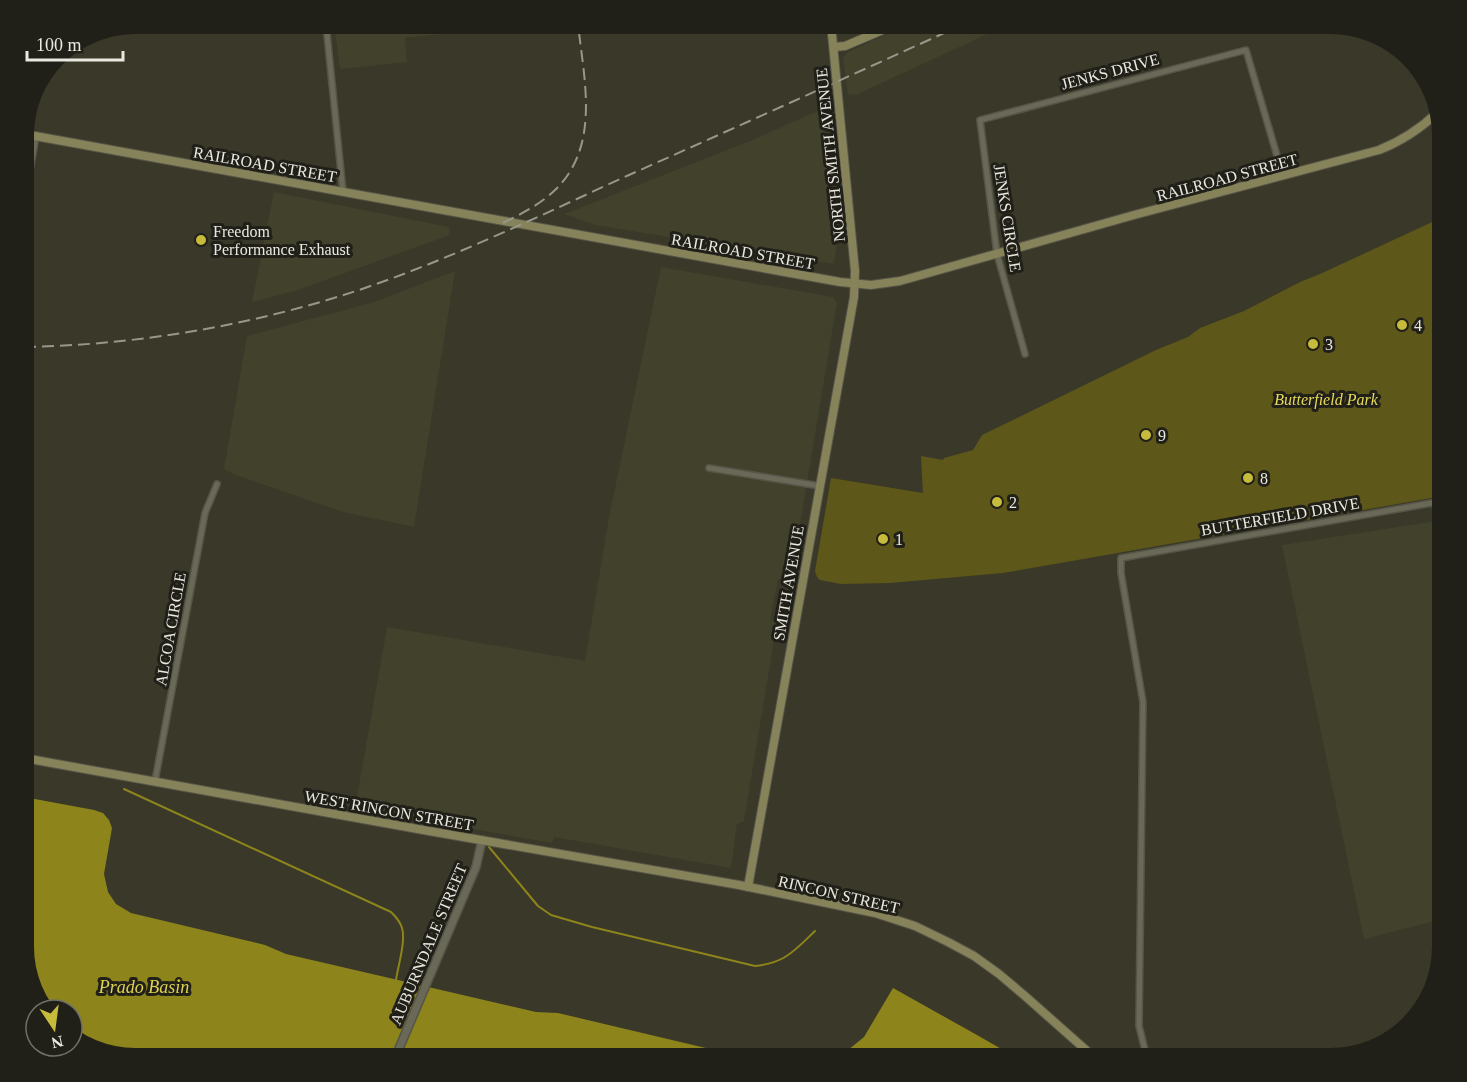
<svg xmlns="http://www.w3.org/2000/svg" width="1467" height="1082" font-family="Georgia,serif">
  <rect width="100%" height="100%" fill="#393829"/>
  <!-- built -->
  <g fill="#42412b">
    <polygon points="334,24 538,24 405,38 407,62 340,69"/>
    <polygon points="909,24 1009,24 858,94 848,95 843,58 848,52"/>
    <polygon points="822,109 837,243 834,264 595,225 564,214 750,141"/>
    <polygon points="274,192 449,227 450,235 295,291 252,302"/>
    <polygon points="661,267 833,297 837,302 792,573 778,580 770,620 777,622 744,821 737,824 731,868 554,837 552,843 355,808 387,627 585,661 609,517"/>
    <polygon points="455,271 414,527 343,512 236,475 224,469 247,336 374,302"/>
    <polygon points="1443,520 1443,919 1364,939 1282,545"/>
  </g>
  <!-- green -->
  <polygon fill="#5d5719" points="1443,217 1443,496 1003,573 890,583 841,584 820,580 817,577 815,571 831,478 923,493 921,456 943,460 944,458 973,450 982,435 1156,350 1188,337 1200,328 1244,311 1300,282 1320,274"/>
  <!-- water -->
  <g fill="#8d841c">
    <polygon points="24,797 94,810 103,813 109,820 112,828 104,874 108,892 116,904 131,913 265,945 286,954 536,1012 558,1013 748,1058 135,1058 72,1036 72,1010 47,1010 36,996 24,953"/>
    <polygon points="893,988 977,1035 1017,1058 832,1058 843,1054 864,1037"/>
  </g>
  <g fill="none" stroke-linecap="round" stroke-linejoin="round">
    <!-- stream -->
    <g stroke="#8d841c" stroke-width="2">
      <path d="M 124,789 L 391,912 C 396,917 400,921 402,928 C 406,941 398,966 396,980"/>
      <path d="M 489,847 L 538,906 L 551,915 L 592,927 L 755,966 C 785,963 794,951 815,931"/>
    </g>
    <!-- minor casing -->
    <g stroke="#555447" stroke-width="8">
      <g id="minor">
        <polyline points="326,24 343,192"/>
        <polyline points="24,203 36,137"/>
        <polyline points="1025,354 997,254 980,120 1246,50 1283,176"/>
        <polyline points="709,468 820,486"/>
        <polyline points="1435,502 1443,565"/>
        <polyline points="155,781 205,513 217,484"/>
        <polyline points="1149,1058 1145,1050 1139,1026 1143,702 1121,573 1121,558 1443,501"/>
      </g>
    </g>
    <!-- tertiary casing -->
    <g stroke="#555447" stroke-width="10">
      <polyline id="tertiary" points="395,1058 476,867 482,840"/>
    </g>
    <!-- secondary casing -->
    <g stroke="#555447" stroke-width="10">
      <g id="secondary">
        <polyline points="834,47 845,46 897,24"/>
        <path d="M 24,134 L 840,282 L 871,285 L 900,281 L 1134,215 L 1379,150 C 1402,141 1420,129 1438,112"/>
        <polyline points="24,758 429,831 739,885 875,913 915,926 948,942 974,956 999,974 1025,996 1095,1058"/>
        <polyline points="748,887 854,297 855,271 831,24"/>
      </g>
    </g>
    <!-- minor -->
    <use href="#minor" stroke="#6a6958" stroke-width="5"/>
    <!-- tertiary -->
    <use href="#tertiary" stroke="#6a6958" stroke-width="7"/>
    <!-- secondary -->
    <use href="#secondary" stroke="#868259" stroke-width="8"/>
    <!-- rail -->
    <g stroke="#98978b" stroke-width="2" stroke-dasharray="12 6" stroke-linecap="butt">
      <path d="M 503,223 C 521,214 539,205 554,191 C 601,147 584,80 578,24"/>
      <path d="M 24,347 C 136,345 249,326 356,291 C 449,260 539,216 629,175 C 741,125 852,75 964,24"/>
    </g>
  </g>
  <!-- markers -->
  <g fill="#c7bb3b" stroke="#201f18" stroke-width="2">
    <circle cx="201" cy="240" r="6"/>
    <circle cx="1402" cy="325" r="6"/>
    <circle cx="1313" cy="344" r="6"/>
    <circle cx="1146" cy="435" r="6"/>
    <circle cx="1248" cy="478" r="6"/>
    <circle cx="997" cy="502" r="6"/>
    <circle cx="883" cy="539" r="6"/>
  </g>
  <g text-anchor="middle" stroke-width="6" stroke-linejoin="round" paint-order="stroke">
    <!-- street labels -->
    <g font-size="16" fill="#eae9e0" stroke="#201f18">
      <text transform="translate(1110 71) rotate(-15)" y="6">JENKS DRIVE</text>
      <text transform="translate(830 155) rotate(-96)" y="6">NORTH SMITH AVENUE</text>
      <text transform="translate(265 164) rotate(10)" y="6">RAILROAD STREET</text>
      <text transform="translate(1227 177) rotate(-15)" y="6">RAILROAD STREET</text>
      <text transform="translate(1008 218) rotate(81)" y="6">JENKS CIRCLE</text>
      <text transform="translate(743 251) rotate(10)" y="6">RAILROAD STREET</text>
      <text transform="translate(1280 516) rotate(-10)" y="6">BUTTERFIELD DRIVE</text>
      <text transform="translate(788 583) rotate(-80)" y="6">SMITH AVENUE</text>
      <text transform="translate(170 629) rotate(-80)" y="6">ALCOA CIRCLE</text>
      <text transform="translate(389 810) rotate(10)" y="6">WEST RINCON STREET</text>
      <text transform="translate(839 894) rotate(13)" y="6">RINCON STREET</text>
      <text transform="translate(428 944) rotate(-67)" y="6">AUBURNDALE STREET</text>
    </g>
    <!-- poi labels -->
    <g font-size="16" fill="#eae9e0" stroke="#201f18" text-anchor="start">
      <text x="213" y="237">Freedom<tspan x="213" dy="18">Performance Exhaust</tspan></text>
      <text x="1414" y="331">4</text>
      <text x="1325" y="350">3</text>
      <text x="1158" y="441">9</text>
      <text x="1260" y="484">8</text>
      <text x="1009" y="508">2</text>
      <text x="895" y="545">1</text>
    </g>
    <!-- park labels -->
    <g font-size="16" font-style="italic" fill="#e7db5b" stroke="#201f18">
      <text x="1326" y="405">Butterfield Park</text>
    </g>
    <!-- water labels -->
    <g font-size="18" font-style="italic" fill="#ded250" stroke="#201f18">
      <text x="144" y="993">Prado Basin</text>
    </g>
  </g>
  <!-- crop -->
  <path d="M0 0H1467V1082H0ZM135 34H1331A101 101 0 0 1 1432 135V947A101 101 0 0 1 1331 1048H135A101 101 0 0 1 34 947V135A101 101 0 0 1 135 34Z" fill="#201f18" fill-rule="evenodd"/>
  <!-- north arrow -->
  <g transform="translate(54 1028) rotate(167)"><circle r="28" fill="#201f18" stroke="#717068" stroke-width="1.5"/>
  <path d="M0-4.5L10 22L0 15L-10 22Z" fill="#c7bb3b"/>
  <text y="-9" font-size="16" font-weight="bold" text-anchor="middle" fill="#eae9e0">N</text>
  </g>
  <!-- scale -->
  <path d="M27 51v9h96v-9" fill="none" stroke="#eae9e0" stroke-width="3"/>
  <text x="36" y="51" font-size="18" fill="#eae9e0" stroke="#201f18" stroke-width="4.5" paint-order="stroke">100 m</text>
</svg>
